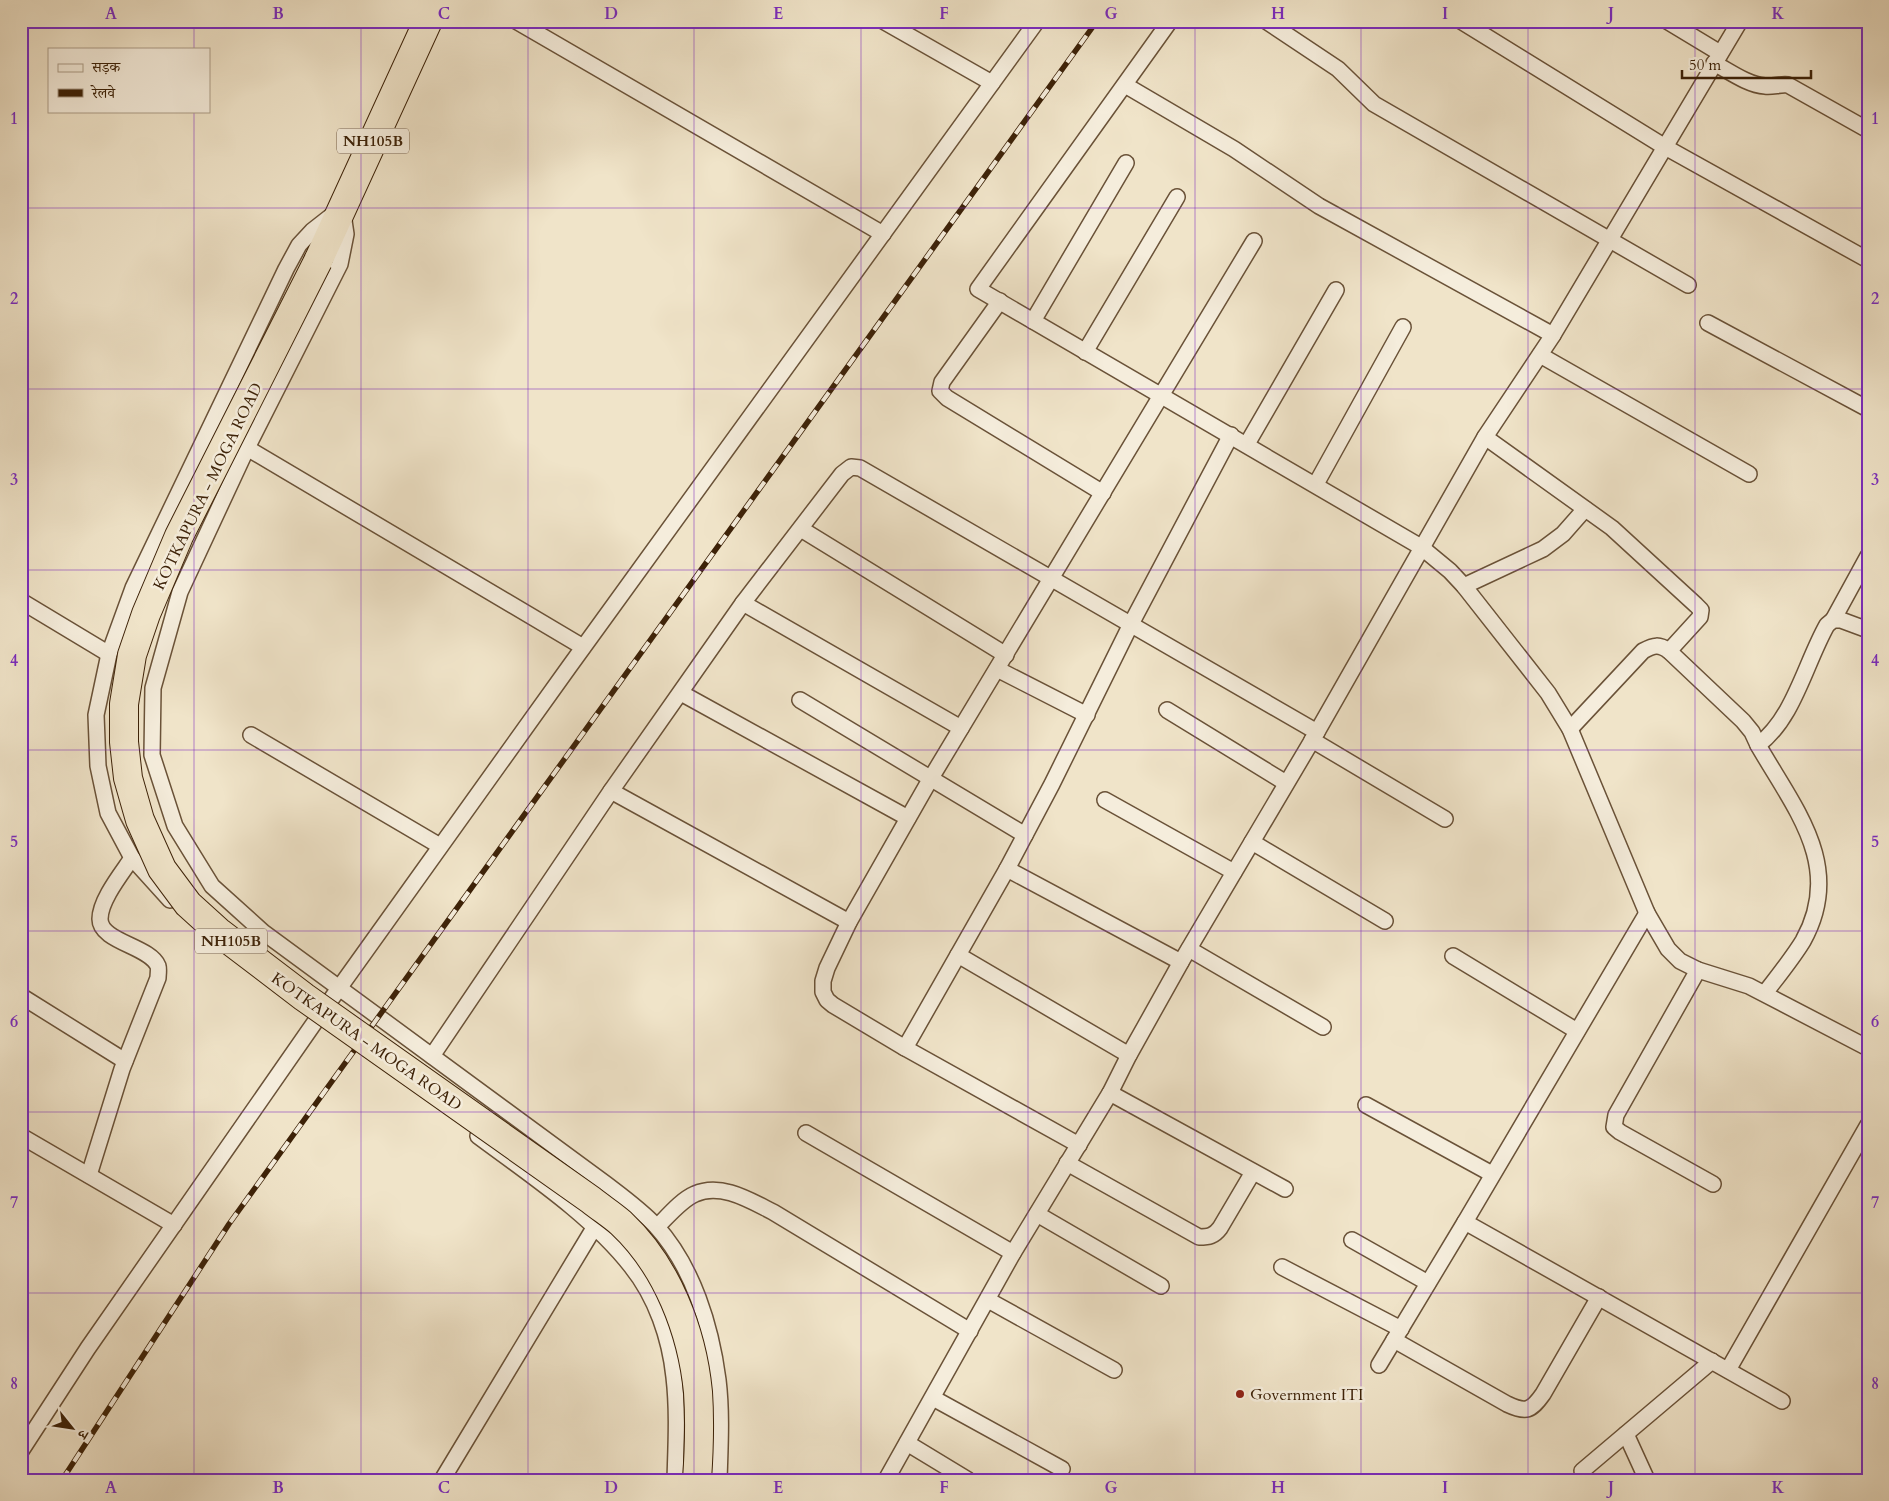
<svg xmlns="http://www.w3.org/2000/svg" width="1889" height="1501" font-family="Cardo,'Noto Serif Devanagari',serif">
  <rect width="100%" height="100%" fill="#f0e4c9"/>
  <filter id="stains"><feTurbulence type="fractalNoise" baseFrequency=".004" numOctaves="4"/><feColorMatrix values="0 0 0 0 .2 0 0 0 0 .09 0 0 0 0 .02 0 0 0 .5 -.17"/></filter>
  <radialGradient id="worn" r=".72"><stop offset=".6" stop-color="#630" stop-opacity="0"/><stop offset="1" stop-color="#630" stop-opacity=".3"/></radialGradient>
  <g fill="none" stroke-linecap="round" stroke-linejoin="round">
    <!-- street casing -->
    <g stroke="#6a5238" stroke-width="18">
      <g id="street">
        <polyline points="516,21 883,234"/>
        <polyline points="883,21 992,83"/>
        <polyline points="1170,21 978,289 1421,547 1450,571 1464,586 1548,693 1570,729 1647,913 1668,949 1680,961 1698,970 1749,986 1868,1048"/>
        <polyline points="1266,21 1338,69 1374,104 1688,285"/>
        <polyline points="1461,21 1665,147 1868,260"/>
        <polyline points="1667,21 1720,53"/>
        <path d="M 1714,63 C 1729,71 1748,85 1765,86 C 1773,87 1780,84 1788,85 L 1868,130"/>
        <polyline points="1125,85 1234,149 1319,206 1553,335"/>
        <path d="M 343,214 L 346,234 L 340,264 L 247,448 L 180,592 L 153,688 L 152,755 L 175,826 L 212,886 L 263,932 L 606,1184 C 623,1197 641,1210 656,1226 C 693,1267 711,1326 718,1380 C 722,1413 720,1447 719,1480"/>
        <polyline points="1000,301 942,382 940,391 947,398 1103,493"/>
        <polyline points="1033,321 1126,163"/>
        <polyline points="1708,323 1868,409"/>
        <polyline points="1085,352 1177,197"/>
        <polyline points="1540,355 1749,474"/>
        <polyline points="1485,437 1612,528 1696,605 1701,610 1700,617 1669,651"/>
        <polyline points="1247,444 1336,290"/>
        <polyline points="247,448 583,647"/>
        <polyline points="1316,484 1403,327"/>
        <polyline points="801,529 1006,655"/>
        <polyline points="1464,586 1543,549 1563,534 1585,509"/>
        <polyline points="21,601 109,654"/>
        <polyline points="743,603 961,728"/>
        <polyline points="1833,620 1868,556"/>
        <polyline points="997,669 1087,715"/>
        <polyline points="681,693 908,818"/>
        <polyline points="800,700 1025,835"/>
        <polyline points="1167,710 1286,783"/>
        <path d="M 1570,729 L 1643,651 C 1654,645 1659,644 1669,651 L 1743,721 L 1752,732 L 1758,745 C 1794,718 1805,664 1827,625 L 1833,620 L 1841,620 L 1868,630"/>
        <polyline points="251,735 440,846"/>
        <polyline points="1312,740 1445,819"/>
        <path d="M 1758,745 C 1794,808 1845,866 1803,941 C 1792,959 1778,976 1765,993"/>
        <polyline points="611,791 849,922"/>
        <polyline points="1105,800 1234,872"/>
        <polyline points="1252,842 1385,921"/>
        <polyline points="1007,869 1181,962"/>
        <polyline points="170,900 132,858 108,813 98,766 96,715 109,654 133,588 286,269 299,245 312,231 335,213"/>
        <polyline points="1189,949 1323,1027"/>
        <polyline points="958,955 1129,1055"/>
        <polyline points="1453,956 1577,1031"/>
        <polyline points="1698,970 1616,1115 1614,1127 1620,1132 1713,1184"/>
        <polyline points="21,996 125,1061"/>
        <polyline points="905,1048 1007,869 1052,784 1131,624 1231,435"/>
        <path d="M 432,1056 L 611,791 L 743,603 L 842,474 L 851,467 L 860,468 C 1012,557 1165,643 1317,732"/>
        <polyline points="1110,1093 1285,1189"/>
        <polyline points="1366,1105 1492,1174"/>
        <polyline points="806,1133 1013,1253"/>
        <polyline points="21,1136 174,1225"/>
        <path d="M 478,1136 C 529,1174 591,1215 631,1266 C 656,1297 670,1338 674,1377 C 678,1411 676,1446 675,1480"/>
        <polyline points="1079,1145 905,1048 833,1005 827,1000 823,992 823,981 827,968 849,922 931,778 1254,241"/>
        <path d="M 1067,1163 L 1199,1237 C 1209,1237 1214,1236 1220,1228 L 1253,1172"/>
        <path d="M 89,1175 L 122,1069 L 158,978 C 158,975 159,969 158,966 C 150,946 100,942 100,919 C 100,900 122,873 132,858"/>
        <polyline points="1037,1214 1161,1286"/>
        <polyline points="1465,1222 1647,913"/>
        <path d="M 657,1227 C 668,1216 681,1200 695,1194 C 721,1182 751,1201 773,1212 L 970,1331"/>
        <polyline points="1352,1240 1428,1283"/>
        <polyline points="1282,1267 1401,1329"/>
        <polyline points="988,1300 1114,1370"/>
        <path d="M 1394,1340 L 1507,1404 C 1526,1413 1531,1411 1543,1394 L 1599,1297"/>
        <polyline points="1379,1365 1465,1222 1782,1401"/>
        <polyline points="1728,1370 1868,1125"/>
        <polyline points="933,1398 1062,1469"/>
        <polyline points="1626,1434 1647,1480"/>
        <polyline points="907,1443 968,1480"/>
        <polyline points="21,1451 88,1348 317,1019 569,667 1037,21"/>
        <polyline points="1582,1471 1712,1361"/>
        <polyline points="442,1480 594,1228"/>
        <polyline points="886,1480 1013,1253 1110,1093 1129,1055 1181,962 1317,732 1485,437 1553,335 1740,21"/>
      </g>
    </g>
    <!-- highway casing -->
    <g stroke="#3d2208" stroke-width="30">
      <polyline id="highway" points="318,261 428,21"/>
    </g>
    <!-- street -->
    <use href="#street" stroke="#f5eddc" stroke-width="15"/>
    <!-- highway -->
    <use href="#highway" stroke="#f0e4c9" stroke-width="28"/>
    <!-- rail casing -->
    <g stroke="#3d2208" stroke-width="5.5">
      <polyline id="rail" points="62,1480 229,1224 1097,21"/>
    </g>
    <!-- rail -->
    <use href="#rail" stroke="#f5eddc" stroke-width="4" stroke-dasharray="11" stroke-linecap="butt"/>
    <!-- highway-bridge casing -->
    <g stroke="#3d2208" stroke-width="30" stroke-linecap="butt">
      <path id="highway-bridge" d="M 318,261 L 179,536 L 146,614 L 132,655 L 124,704 L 124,742 L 128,778 L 140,820 L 162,869 L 188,904 L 220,933 L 304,997 L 591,1200 C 601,1208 612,1215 621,1223 C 667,1266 692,1331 698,1392 C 700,1421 699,1451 697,1480"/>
    </g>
    <!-- highway-bridge -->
    <use href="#highway-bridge" stroke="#f0e4c9" stroke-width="28"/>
  </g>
  <!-- grid -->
  <path fill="none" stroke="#7b2cbf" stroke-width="1" stroke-opacity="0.55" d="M 194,21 L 194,49M 361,21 L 361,1480M 528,21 L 528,1480M 694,21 L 694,1480M 861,21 L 861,1480M 1028,21 L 1028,1480M 1195,21 L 1195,1480M 1361,21 L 1361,1480M 1528,21 L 1528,1480M 1695,21 L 1695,1480M 194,111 L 194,1480M 21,208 L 1868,208M 21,389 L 1868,389M 21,570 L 1868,570M 21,750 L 1868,750M 21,931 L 1868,931M 21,1112 L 1868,1112M 21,1293 L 1868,1293"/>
  <!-- markers -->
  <circle fill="#8f2418" stroke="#f5eddc" stroke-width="2" cx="1240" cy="1394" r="5"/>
  <g text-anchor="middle" stroke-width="5" stroke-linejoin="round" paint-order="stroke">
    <!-- shield labels -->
    <g fill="#f5eddc" stroke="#745f48" stroke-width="1">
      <rect x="337" y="128.5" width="72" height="25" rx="4"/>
      <rect x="195" y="928.5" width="72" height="25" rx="4"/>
    </g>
    <g font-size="15" font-weight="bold" fill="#3d2208">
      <text x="373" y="146">NH105B</text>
      <text x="231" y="946">NH105B</text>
    </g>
    <!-- street labels -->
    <g font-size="16" fill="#3d2208" stroke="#f5eddc">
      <text transform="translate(207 486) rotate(-64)" y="6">KOTKAPURA - MOGA ROAD</text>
      <text transform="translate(367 1041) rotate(35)" y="6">KOTKAPURA - MOGA ROAD</text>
    </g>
    <!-- poi labels -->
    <g font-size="16" fill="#3d2208" stroke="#f5eddc" text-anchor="start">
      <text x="1250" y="1400">Government ITI</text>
    </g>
  </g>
  <!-- margin -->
  <rect width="1889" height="1501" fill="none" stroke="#f0e4c9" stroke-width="55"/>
  <!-- legend -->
  <rect x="48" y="48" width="162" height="65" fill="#f5eddc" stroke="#ab9c87"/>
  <rect x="58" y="64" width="25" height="8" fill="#f5eddc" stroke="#ab9c87"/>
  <text x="92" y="72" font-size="15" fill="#3d2208">सड़क</text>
  <rect x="58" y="89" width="25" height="8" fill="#3d2208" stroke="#ab9c87"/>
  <text x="92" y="98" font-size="15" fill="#3d2208">रेलवे</text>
  <!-- north arrow -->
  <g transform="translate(72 1428) rotate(120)" stroke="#f5eddc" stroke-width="4" paint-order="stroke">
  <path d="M0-4L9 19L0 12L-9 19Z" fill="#3d2208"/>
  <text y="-8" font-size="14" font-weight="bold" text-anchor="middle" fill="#3d2208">उ</text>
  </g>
  <!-- scale -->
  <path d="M1682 70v8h129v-8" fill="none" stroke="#3d2208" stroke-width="2.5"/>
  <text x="1689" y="70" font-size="15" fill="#3d2208" stroke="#f5eddc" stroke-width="4" paint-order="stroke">50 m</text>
  <rect x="28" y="28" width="1834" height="1446" fill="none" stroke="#7b2cbf" stroke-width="2"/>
  <g font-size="16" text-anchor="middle" font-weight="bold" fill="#7b2cbf">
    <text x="111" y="19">A</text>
    <text x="278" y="19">B</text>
    <text x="444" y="19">C</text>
    <text x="611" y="19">D</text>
    <text x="778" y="19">E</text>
    <text x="944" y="19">F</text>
    <text x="1111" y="19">G</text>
    <text x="1278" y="19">H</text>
    <text x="1445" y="19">I</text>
    <text x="1611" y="19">J</text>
    <text x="1778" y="19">K</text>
    <text x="14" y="124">1</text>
    <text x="1875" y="124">1</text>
    <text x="14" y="304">2</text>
    <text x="1875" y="304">2</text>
    <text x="14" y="485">3</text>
    <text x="1875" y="485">3</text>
    <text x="14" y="666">4</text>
    <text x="1875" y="666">4</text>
    <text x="14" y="847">5</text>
    <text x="1875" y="847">5</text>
    <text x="14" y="1027">6</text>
    <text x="1875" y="1027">6</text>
    <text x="14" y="1208">7</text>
    <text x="1875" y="1208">7</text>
    <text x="14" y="1389">8</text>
    <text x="1875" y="1389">8</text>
    <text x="111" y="1493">A</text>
    <text x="278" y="1493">B</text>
    <text x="444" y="1493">C</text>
    <text x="611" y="1493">D</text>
    <text x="778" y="1493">E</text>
    <text x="944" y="1493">F</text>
    <text x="1111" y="1493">G</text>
    <text x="1278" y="1493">H</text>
    <text x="1445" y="1493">I</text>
    <text x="1611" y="1493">J</text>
    <text x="1778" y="1493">K</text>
  </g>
  <rect width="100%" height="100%" filter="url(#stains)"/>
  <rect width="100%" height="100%" fill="url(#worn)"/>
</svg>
